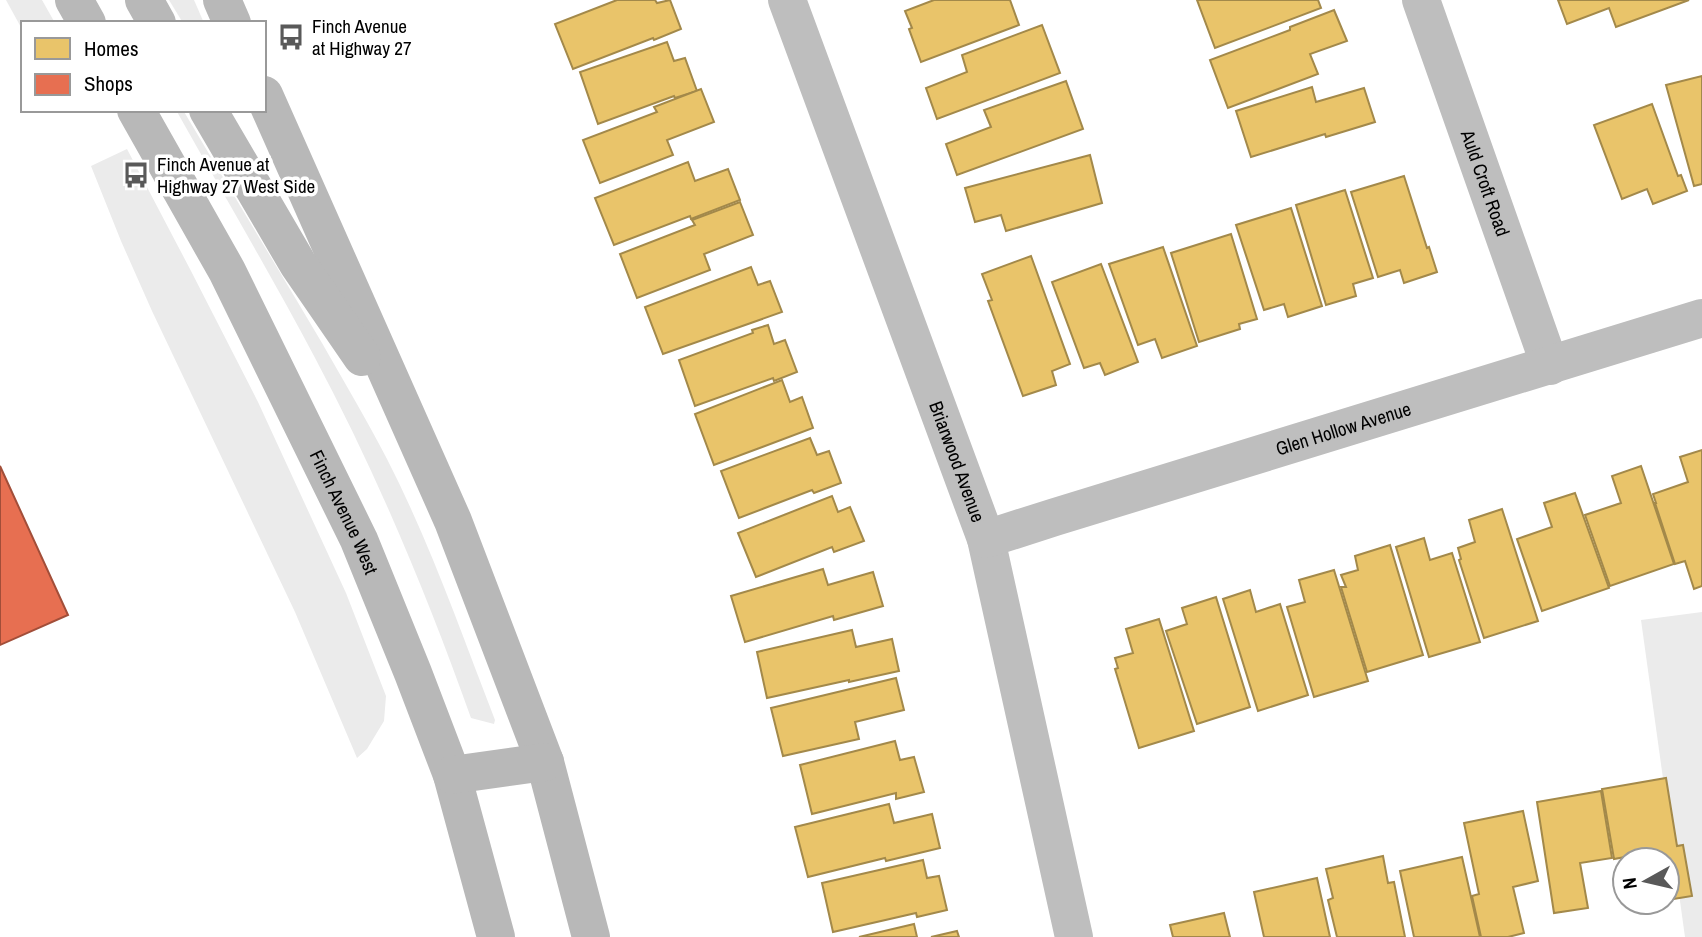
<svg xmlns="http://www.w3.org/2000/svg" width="1702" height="937" font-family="'Archivo Narrow',sans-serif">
  <rect width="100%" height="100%" fill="#fff"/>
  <!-- green -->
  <g fill="#ebebeb">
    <polygon points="6,0 42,0 55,23 23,23 23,31"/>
    <polygon points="169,0 194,0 204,23 183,23"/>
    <path d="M 176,110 L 183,110 C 229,188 276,265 322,343 C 344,382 367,420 387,459 C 430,543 461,632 495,720 L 494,724 L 471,718 C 427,594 376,472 314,356 C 270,273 222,192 176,110 Z"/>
    <polygon points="127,149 191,271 258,402 346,593 386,696 384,721 367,749 357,758 295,612 152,311 121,241 91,166"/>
    <polygon points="1702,612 1702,937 1685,937 1641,620"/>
  </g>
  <!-- homes -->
  <g fill="#e9c46a" stroke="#a3894a" stroke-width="2">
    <polygon points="617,0 655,0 657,3 670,0 681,29 654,40 653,38 573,69 555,24"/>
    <polygon points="934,0 1010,0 1019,25 921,62 909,29 912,28 905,11"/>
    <polygon points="1197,0 1318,0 1321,8 1215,48"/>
    <polygon points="1558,0 1689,0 1616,27 1609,8 1567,24"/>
    <polygon points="1334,10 1347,41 1310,54 1318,74 1228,108 1210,60 1290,30 1290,27"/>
    <polygon points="1042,25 1060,73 937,119 926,88 967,72 962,55"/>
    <polygon points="667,42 674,61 685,58 697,91 675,98 674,96 598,124 580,72"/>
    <polygon points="1702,76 1702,184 1694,186 1666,85"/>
    <polygon points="1066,81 1083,129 957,175 946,144 991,127 984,110"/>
    <polygon points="1312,87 1316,102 1364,88 1375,122 1326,137 1325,134 1251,157 1236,111"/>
    <polygon points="701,89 714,122 667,140 673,155 600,183 583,140 657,112 654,107"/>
    <polygon points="1652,104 1678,176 1681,175 1687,191 1653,204 1647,189 1622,199 1594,125"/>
    <polygon points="1090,155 1102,203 1006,231 1001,215 975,222 965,188"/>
    <polygon points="688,162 695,181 728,169 740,200 691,219 690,216 614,245 595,198"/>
    <polygon points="1404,176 1427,248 1429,247 1437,272 1404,283 1400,270 1378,277 1351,192"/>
    <polygon points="1345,190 1373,278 1353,284 1356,296 1326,305 1296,205"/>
    <polygon points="740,202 753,235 704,254 710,270 637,298 620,254 695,225 692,220"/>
    <polygon points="1291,208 1322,306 1288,317 1284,304 1264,310 1236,225"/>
    <polygon points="1231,234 1257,319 1239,324 1240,329 1199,342 1171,253"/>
    <polygon points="1163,247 1197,346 1162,358 1155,339 1138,345 1109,264"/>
    <polygon points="1031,256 1070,364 1052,371 1056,385 1023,396 988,301 992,300 982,274"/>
    <polygon points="1101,264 1138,362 1105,375 1100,363 1084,368 1052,282"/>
    <polygon points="751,267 758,285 770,281 782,312 663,354 645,307"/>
    <polygon points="768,325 774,344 785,340 797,372 774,381 773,378 695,406 679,360 753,333 752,330"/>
    <polygon points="782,380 790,402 802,397 813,428 714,465 695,414"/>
    <polygon points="810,438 817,455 829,451 841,483 814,493 812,490 739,518 721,471"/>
    <polygon points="1702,450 1702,586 1694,589 1685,561 1675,564 1655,503 1656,503 1653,494 1688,482 1680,457"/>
    <polygon points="1641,466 1674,564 1610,586 1585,515 1621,503 1612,476"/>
    <polygon points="1575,493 1609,588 1542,611 1517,539 1552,527 1544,503"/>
    <polygon points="832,496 838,512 850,507 864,541 834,552 832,547 756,577 738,533"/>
    <polygon points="1502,509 1538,621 1484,638 1459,560 1461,559 1458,548 1475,542 1469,520"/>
    <polygon points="1424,538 1430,560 1452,553 1480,642 1429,657 1396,547"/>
    <polygon points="1390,545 1423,655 1367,672 1341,587 1346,587 1341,575 1358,570 1355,556"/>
    <polygon points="823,569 828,585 873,572 883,606 834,620 833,616 745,642 731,596"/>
    <polygon points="1334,570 1368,681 1314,697 1287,607 1305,602 1299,580"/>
    <polygon points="1250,590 1256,612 1280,604 1308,695 1258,711 1223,599"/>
    <polygon points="1216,597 1250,707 1197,724 1166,631 1187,624 1182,608"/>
    <polygon points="1159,619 1194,731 1139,748 1115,669 1118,668 1115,658 1133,653 1126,629"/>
    <polygon points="852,630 856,647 892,639 899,671 849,682 849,680 767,698 757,652"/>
    <polygon points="896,678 904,710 855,722 859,739 783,756 771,708"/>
    <polygon points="895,741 900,760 914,757 924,792 896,799 896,793 812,814 800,765"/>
    <polygon points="1666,778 1677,846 1683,845 1692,896 1667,900 1667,860 1648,860 1647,853 1614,859 1602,789"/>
    <polygon points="1601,791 1612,858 1580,863 1588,908 1554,913 1537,802"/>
    <polygon points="889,804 894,823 932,814 940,848 886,861 885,858 808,877 795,827"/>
    <polygon points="1523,811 1538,881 1513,887 1524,933 1508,937 1481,937 1472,896 1479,894 1464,823"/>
    <polygon points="1383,856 1388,883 1394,882 1405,937 1337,937 1328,900 1333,898 1326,869"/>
    <polygon points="1462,857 1480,937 1414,937 1400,871"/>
    <polygon points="923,860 927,878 939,876 947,910 917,917 916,913 833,932 822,883"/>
    <polygon points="1317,878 1330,937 1264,937 1254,892"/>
    <polygon points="1224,913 1230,937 1173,937 1170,925"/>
    <polygon points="914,924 917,937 859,937"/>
    <polygon points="957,931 959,937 931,937"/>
  </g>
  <!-- shops -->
  <polygon fill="#e76f51" stroke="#a24e39" stroke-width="2" points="0,466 68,615 0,645"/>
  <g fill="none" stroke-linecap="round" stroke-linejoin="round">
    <!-- street -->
    <g stroke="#bebebe" stroke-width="38">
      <path id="s1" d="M 787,0 L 986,539 L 1074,937"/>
      <path id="s2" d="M 1421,0 L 1550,366"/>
      <path id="s3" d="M 986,539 L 1055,517 L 1702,318"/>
    </g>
    <!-- secondary -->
    <g stroke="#b8b8b8" stroke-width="38">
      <polyline points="74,0 87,23"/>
      <polyline points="144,0 157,23"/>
      <polyline points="222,0 232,23"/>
      <polyline points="264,95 453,521 545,762 591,937"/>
      <path id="s4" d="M 136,110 L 227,271 L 359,540 L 413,673 L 452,775 L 496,937"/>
      <polyline points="208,110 298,264 362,357"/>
      <polyline points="452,775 545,762"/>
    </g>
  </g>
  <!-- icons -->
  <defs>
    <g id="bus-bare" transform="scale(2.1)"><path d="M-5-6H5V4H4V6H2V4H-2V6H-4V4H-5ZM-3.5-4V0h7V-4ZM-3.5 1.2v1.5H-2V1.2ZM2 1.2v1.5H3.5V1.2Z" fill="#595959" stroke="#fff" stroke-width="2.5" paint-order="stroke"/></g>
  </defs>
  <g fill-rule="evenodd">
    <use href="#bus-bare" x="291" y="37"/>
    <use href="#bus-bare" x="136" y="175"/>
  </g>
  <g text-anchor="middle" stroke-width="7" stroke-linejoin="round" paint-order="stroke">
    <!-- poi labels -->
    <g font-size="19" fill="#000" stroke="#fff" text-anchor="start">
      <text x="312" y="33">Finch Avenue<tspan x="312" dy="22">at Highway 27</tspan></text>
      <text x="157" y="171">Finch Avenue at<tspan x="157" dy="22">Highway 27 West Side</tspan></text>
    </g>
    <!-- street labels -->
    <g font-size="19" fill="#000" stroke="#fff">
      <text dy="7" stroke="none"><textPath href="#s2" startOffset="194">Auld Croft Road</textPath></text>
      <text dy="7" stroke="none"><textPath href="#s3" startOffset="374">Glen Hollow Avenue</textPath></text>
      <text dy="7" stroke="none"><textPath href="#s1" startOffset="492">Briarwood Avenue</textPath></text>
      <text dy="7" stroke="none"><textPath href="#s4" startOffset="453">Finch Avenue West</textPath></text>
    </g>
  </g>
  <!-- legend -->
  <rect x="21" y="21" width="245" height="91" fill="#ffffff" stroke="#999999" stroke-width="2"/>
  <rect x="35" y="38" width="35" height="21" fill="#e9c46a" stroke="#999999" stroke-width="2"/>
  <text x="84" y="56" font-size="21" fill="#000000">Homes</text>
  <rect x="35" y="74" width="35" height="21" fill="#e76f51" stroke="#999999" stroke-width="2"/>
  <text x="84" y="91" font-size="21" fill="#000000">Shops</text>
  <!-- north arrow -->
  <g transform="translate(1646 881) rotate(262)"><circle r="33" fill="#ffffff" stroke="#999999" stroke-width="2"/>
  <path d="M0-5L12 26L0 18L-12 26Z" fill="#595959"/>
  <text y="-10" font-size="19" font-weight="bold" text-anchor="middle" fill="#000000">N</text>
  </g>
</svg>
